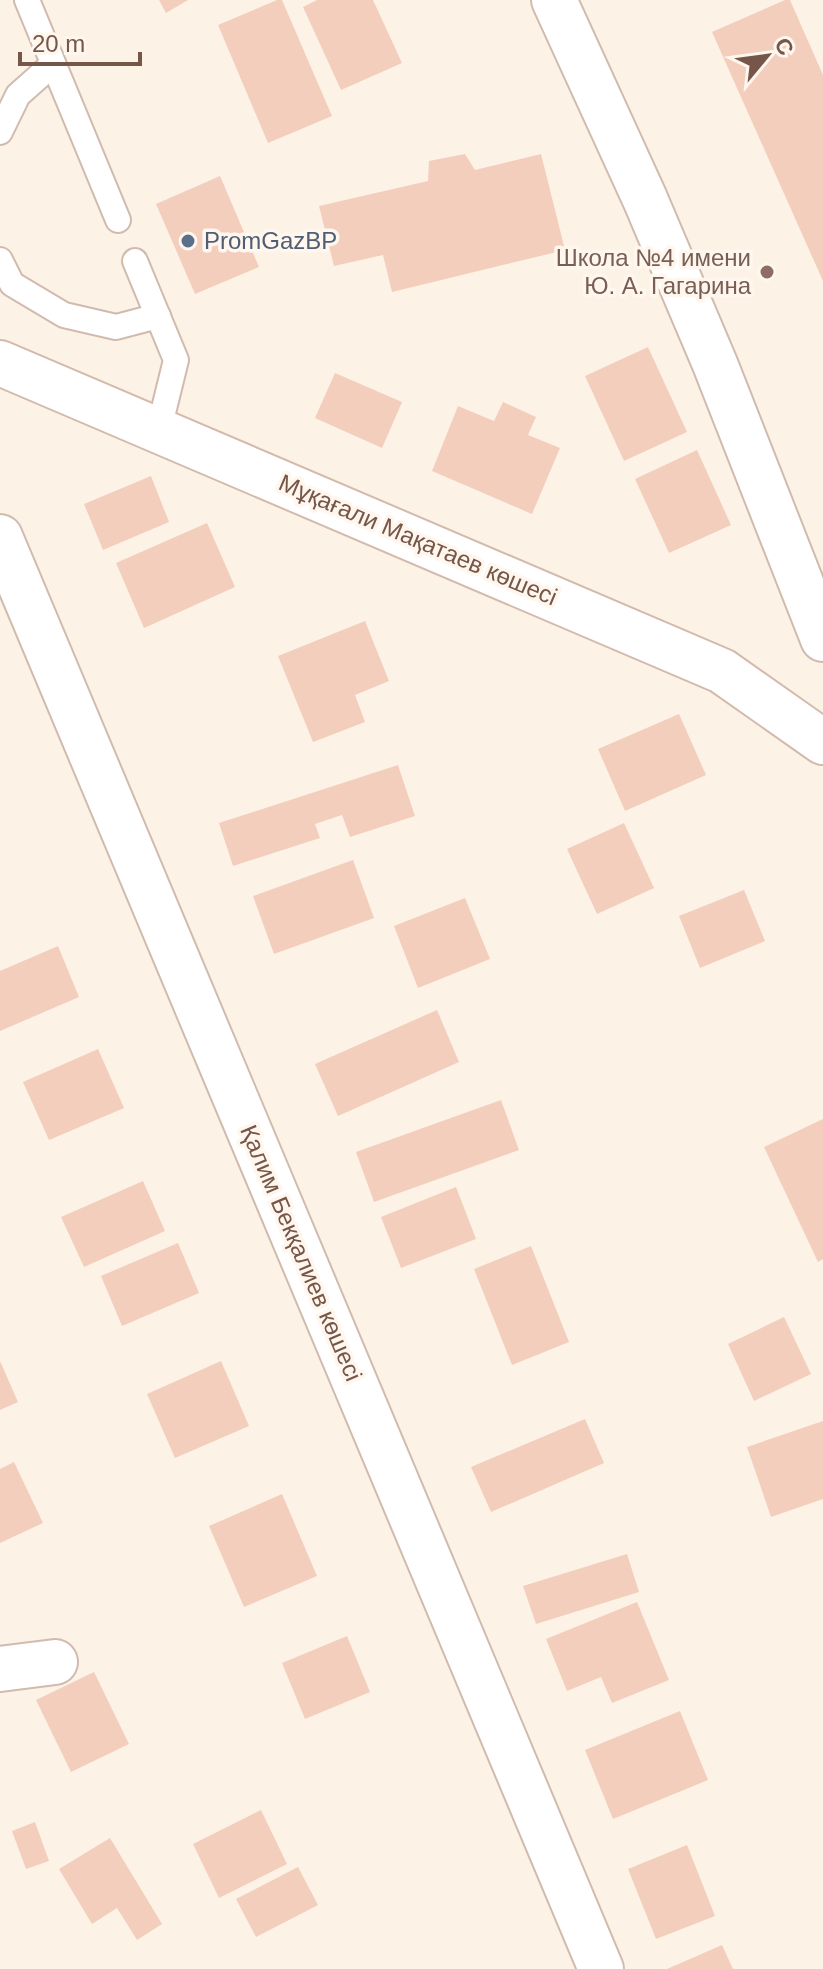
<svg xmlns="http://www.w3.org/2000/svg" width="823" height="1969" font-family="Helvetica,sans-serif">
  <rect width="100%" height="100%" fill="#fdf2e6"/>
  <!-- building -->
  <g fill="#f3cebd">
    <polygon points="159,0 188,0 166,13"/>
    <polygon points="277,0 282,0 332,116 268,143 218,25"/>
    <polygon points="317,0 373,0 402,63 341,90 303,7"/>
    <polygon points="785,0 790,0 823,75 823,281 712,32"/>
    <polygon points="465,154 475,170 541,154 565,250 392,292 383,255 334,266 319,206 428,181 429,161"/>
    <polygon points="220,176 259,267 195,294 156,204"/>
    <polygon points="648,347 687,432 624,461 585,376"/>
    <polygon points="335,373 402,402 382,448 315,418"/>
    <polygon points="503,402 536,417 528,435 560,448 532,514 432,471 458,406 494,421"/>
    <polygon points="697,450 731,525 669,553 635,479"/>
    <polygon points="151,476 169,522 103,550 84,504"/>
    <polygon points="207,523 235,587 144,628 116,563"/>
    <polygon points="365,621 389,681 355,695 365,722 313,742 278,656"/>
    <polygon points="679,714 706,775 625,811 598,749"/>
    <polygon points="398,765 415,816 350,837 342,815 315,824 320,838 233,866 219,823"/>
    <polygon points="624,823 654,888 597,914 567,849"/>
    <polygon points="353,860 374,918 274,954 253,896"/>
    <polygon points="744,890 765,941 700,968 679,916"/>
    <polygon points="465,898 490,959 418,988 394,926"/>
    <polygon points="58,946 79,997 0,1031 0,971"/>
    <polygon points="437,1010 459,1062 338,1116 315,1064"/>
    <polygon points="98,1049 124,1108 49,1140 23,1082"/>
    <polygon points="501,1100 519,1150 374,1202 356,1152"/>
    <polygon points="823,1119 823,1259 818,1262 764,1147"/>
    <polygon points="143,1181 165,1231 84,1267 61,1217"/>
    <polygon points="456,1187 476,1239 401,1268 381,1217"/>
    <polygon points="178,1243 199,1293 122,1326 101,1276"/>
    <polygon points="531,1246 569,1342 512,1365 474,1269"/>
    <polygon points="784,1317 811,1374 754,1401 728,1344"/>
    <polygon points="0,1361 18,1402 0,1410"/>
    <polygon points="221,1361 249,1426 175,1458 147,1394"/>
    <polygon points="585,1419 604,1463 491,1512 471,1467"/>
    <polygon points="823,1421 823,1499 771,1517 747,1447"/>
    <polygon points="14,1462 43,1523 0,1543 0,1469"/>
    <polygon points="282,1494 317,1576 244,1607 209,1526"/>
    <polygon points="627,1554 639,1592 536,1624 523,1586"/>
    <polygon points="637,1602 669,1680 612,1703 601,1677 567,1691 546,1639"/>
    <polygon points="347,1636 370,1692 305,1719 282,1663"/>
    <polygon points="94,1672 129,1744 71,1772 36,1700"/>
    <polygon points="680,1711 708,1780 613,1819 585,1750"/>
    <polygon points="261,1810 287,1864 219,1898 193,1844"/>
    <polygon points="35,1822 49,1861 26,1869 12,1831"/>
    <polygon points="110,1838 162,1924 137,1940 117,1908 92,1924 59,1869"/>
    <polygon points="687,1845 715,1916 656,1939 628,1869"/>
    <polygon points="298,1867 318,1905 256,1937 236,1899"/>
    <polygon points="722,1945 733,1969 667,1969"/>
  </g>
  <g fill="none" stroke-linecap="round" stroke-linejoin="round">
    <!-- lane casing -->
    <g stroke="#d1bbae" stroke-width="28">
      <g id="lane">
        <polyline points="27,0 118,220"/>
        <polyline points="0,132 18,95 53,64"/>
        <polyline points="0,260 12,284 64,315 116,327 158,316"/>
        <polyline points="135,261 176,360 159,429"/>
      </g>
    </g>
    <!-- street casing -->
    <g stroke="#d1bbae" stroke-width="48">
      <g id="street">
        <polyline points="554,0 645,199 715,364 823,639"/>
        <polyline points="0,537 601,1969"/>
        <polyline points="0,1669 55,1662"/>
      </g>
    </g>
    <!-- secondary casing -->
    <g stroke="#d4baac" stroke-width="48">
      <polyline id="secondary" points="0,363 722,671 823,742"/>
    </g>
    <!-- lane -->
    <use href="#lane" stroke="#fff" stroke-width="24"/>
    <!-- street -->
    <use href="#street" stroke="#fff" stroke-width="44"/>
    <!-- secondary -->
    <use href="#secondary" stroke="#fff" stroke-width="44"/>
  </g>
  <!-- markers -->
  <circle fill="#5c6f8a" stroke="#fff6ed" stroke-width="3" cx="188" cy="241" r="8"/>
  <circle fill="#8d6e63" stroke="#fff6ed" stroke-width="3" cx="767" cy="272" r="8"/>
  <g text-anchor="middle" stroke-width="7" stroke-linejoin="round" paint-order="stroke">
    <!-- service labels -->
    <g font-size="24" fill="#4e5e75" stroke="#fff6ed" text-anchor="start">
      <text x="204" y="249">PromGazBP</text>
    </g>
    <!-- education labels -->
    <g font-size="24" fill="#785e54" stroke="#fff6ed" text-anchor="end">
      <text x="751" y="266">Школа №4 имени<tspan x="751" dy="28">Ю. А. Гагарина</tspan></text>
    </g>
    <!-- street labels -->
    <g font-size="24" fill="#77564a" stroke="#fff6ed">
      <text transform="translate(418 540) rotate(23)" y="8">Мұқағали Мақатаев көшесі</text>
      <text transform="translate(301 1253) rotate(67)" y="8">Қалим Бекқалиев көшесі</text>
    </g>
  </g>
  <!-- north arrow -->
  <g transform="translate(767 56) rotate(61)" stroke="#fff6ed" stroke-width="6" paint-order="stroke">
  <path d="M0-6L14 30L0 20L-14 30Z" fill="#77564a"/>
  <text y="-12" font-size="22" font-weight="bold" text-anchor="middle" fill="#77564a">С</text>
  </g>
  <!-- scale -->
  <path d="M20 52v12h120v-12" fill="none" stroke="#77564a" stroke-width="4"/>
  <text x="32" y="52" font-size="24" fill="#77564a" stroke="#fff6ed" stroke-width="6" paint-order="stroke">20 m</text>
</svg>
